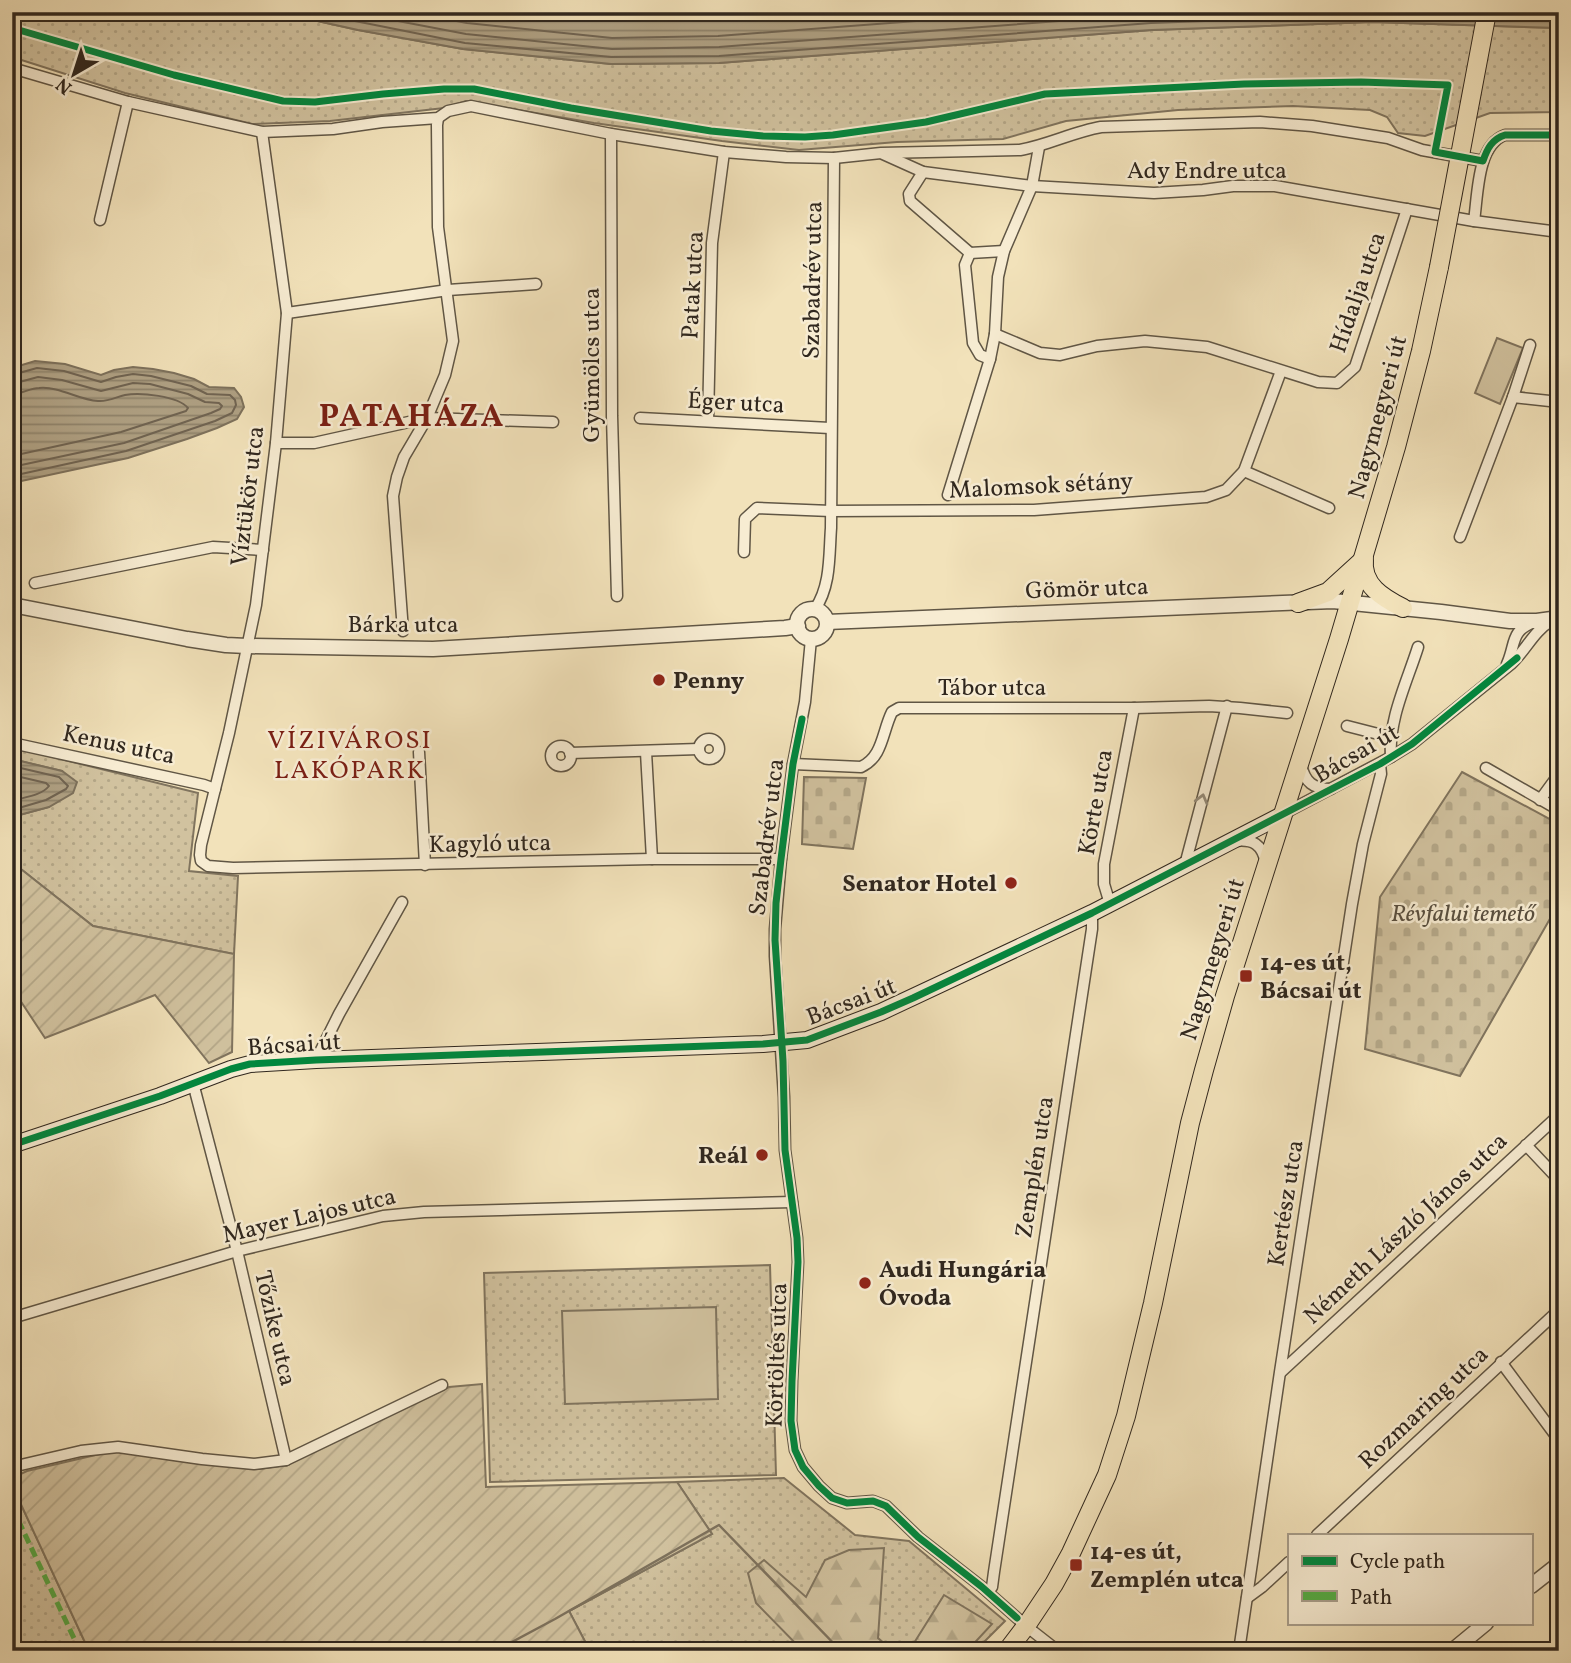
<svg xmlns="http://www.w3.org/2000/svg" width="1571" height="1663" font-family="Vollkorn,serif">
  <defs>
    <pattern id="grass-dots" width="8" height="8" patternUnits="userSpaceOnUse" patternTransform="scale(1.75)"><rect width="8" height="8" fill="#d1c29f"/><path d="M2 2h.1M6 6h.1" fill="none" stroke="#b4a788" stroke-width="1.8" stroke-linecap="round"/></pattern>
    <pattern id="forest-firs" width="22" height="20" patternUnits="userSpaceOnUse" patternTransform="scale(1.75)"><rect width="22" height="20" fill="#d1c29f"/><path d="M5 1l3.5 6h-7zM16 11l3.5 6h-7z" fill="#b4a788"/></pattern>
    <pattern id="cemetery-stones" width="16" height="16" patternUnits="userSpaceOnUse" patternTransform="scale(1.75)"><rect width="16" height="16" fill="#d1c29f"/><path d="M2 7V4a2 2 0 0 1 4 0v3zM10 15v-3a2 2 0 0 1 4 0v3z" fill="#b4a788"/></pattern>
    <pattern id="garden-furrows" width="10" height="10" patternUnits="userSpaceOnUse" patternTransform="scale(1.75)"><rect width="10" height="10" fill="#d1c29f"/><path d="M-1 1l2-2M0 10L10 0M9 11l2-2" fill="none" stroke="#b4a788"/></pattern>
    <pattern id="water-rules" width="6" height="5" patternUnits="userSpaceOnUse" patternTransform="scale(1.75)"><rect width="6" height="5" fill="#b0a285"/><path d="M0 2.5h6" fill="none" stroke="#90846c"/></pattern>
  </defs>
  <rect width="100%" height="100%" fill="#f2e2ba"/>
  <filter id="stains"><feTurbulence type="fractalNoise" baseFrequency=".00286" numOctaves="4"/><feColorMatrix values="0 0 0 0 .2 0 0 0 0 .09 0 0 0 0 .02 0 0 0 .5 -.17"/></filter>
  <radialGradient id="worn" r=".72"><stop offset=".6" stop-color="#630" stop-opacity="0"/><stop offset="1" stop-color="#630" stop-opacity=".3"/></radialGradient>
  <!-- grass -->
  <g fill="url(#grass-dots)" stroke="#80745e" stroke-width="2">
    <polygon points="12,12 247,13 277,12 358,30 463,49 611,64 719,63 1152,30 1372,22 1559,28 1559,112 1490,113 1425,136 1398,133 1387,117 1370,110 1293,106 1178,110 1066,121 1003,139 897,142 799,150 722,141 594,123 466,101 444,108 330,121 252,124 125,93 12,57"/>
    <polygon points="12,747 198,793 189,871 238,876 234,954 93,926 12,862 12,817 49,807 62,771 12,759"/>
    <polygon points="770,1265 776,1475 490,1482 484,1273"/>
    <polygon points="784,1478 855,1535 909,1541 1005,1621 975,1651 590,1651 569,1611 712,1534 677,1482"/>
    <polygon points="12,1485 89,1651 12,1651"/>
  </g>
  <!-- forest -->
  <g fill="url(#forest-firs)" stroke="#80745e" stroke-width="2">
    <polygon points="884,1548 878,1638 893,1651 803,1651 756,1603 748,1573 764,1560 806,1597 825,1560 849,1550"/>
    <polygon points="944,1595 992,1624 967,1651 909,1651"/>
    <polygon points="1559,1639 1559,1651 1524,1651"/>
  </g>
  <!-- cemetery -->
  <g fill="url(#cemetery-stones)" stroke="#80745e" stroke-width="2">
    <polygon points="1462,772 1559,824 1559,903 1460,1076 1365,1049 1380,897"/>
    <polygon points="804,777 866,778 853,849 802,844"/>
  </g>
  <!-- garden -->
  <g fill="url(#garden-furrows)" stroke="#80745e" stroke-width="2">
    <polygon points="12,862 93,926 234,954 232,1052 209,1063 155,995 45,1038 12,988"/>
    <polygon points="482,1384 486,1487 677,1482 712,1534 569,1611 590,1651 89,1651 12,1485 12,1478 27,1471 117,1450 211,1464 259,1469 286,1465 449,1387"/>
  </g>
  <!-- pitch -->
  <g fill="#d1c29f" stroke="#80745e" stroke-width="2">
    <polygon points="1497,338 1523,348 1500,404 1475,393"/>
    <polygon points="716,1307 718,1399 565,1404 562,1311"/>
  </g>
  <!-- water -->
  <g fill="url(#water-rules)" stroke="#7d715c" stroke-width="2">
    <polygon points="277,12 1559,12 1559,28 1372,22 1152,30 719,63 611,64 463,49 358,30"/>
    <polygon points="35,361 65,364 101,375 114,370 133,367 153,369 174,373 194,379 209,387 234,388 241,397 244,407 237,419 217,428 187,439 128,458 12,483 12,368"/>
    <polygon points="12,759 62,771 77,782 73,793 49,807 12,817"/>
  </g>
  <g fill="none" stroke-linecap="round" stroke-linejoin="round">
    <!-- shore -->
    <g stroke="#706452" stroke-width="2">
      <polyline points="310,12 465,43 611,57 719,56 1151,23 1372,15 1475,18"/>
      <polyline points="351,12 466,34 612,49 719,47 1151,14 1197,12"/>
      <polyline points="408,12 467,23 612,38 718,36 1033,12"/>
      <polyline points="12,375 37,368 64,371 101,382 116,377 133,374 151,376 191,386 207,394 230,395 235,400 236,405 232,413 215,421 126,451 12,476"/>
      <polyline points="12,384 38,377 62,380 101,391 133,383 150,384 188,394 205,402 219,403 222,406 220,409 211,413 124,443 12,467"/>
      <path d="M 12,394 C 22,394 30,388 39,388 C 60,386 78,400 98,401 C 108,402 116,397 125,395 C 140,392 178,396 188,408 L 186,411 L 121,432 L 12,456"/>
      <polyline points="12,766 59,777 68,786 66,789 46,800 12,810"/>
      <path d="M 12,775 L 46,783 L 49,786 C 41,796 24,797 12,801"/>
    </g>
    <!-- stream -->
    <polyline stroke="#7d715c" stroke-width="2.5" points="495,1651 555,1619 719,1525 841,1651"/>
    <!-- minor casing -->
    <g stroke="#605645" stroke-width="13">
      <g id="minor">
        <path d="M 12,68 L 128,102 L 262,132 L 333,129 L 382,122 L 438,118 L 448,111 L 471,106 L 611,134 L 724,152 L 786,157 L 834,158 L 881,153 L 1020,150 C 1048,145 1073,132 1101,127 L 1260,122 L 1312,126 L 1388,138 L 1422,150 L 1483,161"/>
        <polyline points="262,132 287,313 276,443 256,605 229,733 201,845 200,855 201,861 208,866 233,868 652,859 781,859"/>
        <polyline points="611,134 612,416 617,596"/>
        <polyline points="883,154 923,172 1032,186 1154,193 1203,190 1233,186 1275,186 1474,221 1559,232"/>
        <polyline points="923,172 909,194 910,201 970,253 965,265 973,343 980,355 990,359"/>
        <polyline points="100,220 128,102"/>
        <path d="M 1474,221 C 1478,194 1477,145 1505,135 L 1559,135"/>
        <polyline points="970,253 1004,251"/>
        <polyline points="287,313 448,290 536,284"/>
        <polyline points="995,334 1040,353 1060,355 1097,346 1145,341 1207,347 1318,382 1337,383 1355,367 1407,209"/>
        <polyline points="1513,397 1530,345"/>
        <polyline points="640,418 830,428"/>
        <polyline points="708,421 712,243 724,152"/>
        <polyline points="276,443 314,443 427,418 553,422"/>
        <polyline points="1244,471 1329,508"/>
        <polyline points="948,495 990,359 995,334 998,277 1004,251 1032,186 1039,147"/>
        <polyline points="1460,537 1513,397 1559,402"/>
        <polyline points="744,552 745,519 757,508 831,511 1034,510 1206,497 1226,490 1244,471 1281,371"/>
        <polyline points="35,583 213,547 263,550"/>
        <path d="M 815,609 C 831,586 829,555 831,528 L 834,158"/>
        <polyline points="403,631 393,496 397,477 404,457 427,418 445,375 453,341 438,227 437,125 438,118"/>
        <polyline points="811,639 805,702 793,764 781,859 775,929 775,956 784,1097 785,1150 797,1238 798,1262 792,1381 791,1421 795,1450 803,1467 819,1486 832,1498 847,1503 873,1501 886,1506 918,1537 982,1587 1026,1626 1058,1651"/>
        <path d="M 1507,664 C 1516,644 1510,631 1534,622"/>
        <polyline points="1347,726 1390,737"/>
        <circle cx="709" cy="749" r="10"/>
        <polyline points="12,743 204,785 215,789"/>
        <circle cx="561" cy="756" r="10"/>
        <polyline points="419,752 425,865"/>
        <polyline points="646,752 652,859"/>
        <polyline points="570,753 699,749"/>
        <path d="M 1391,757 C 1388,720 1407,682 1418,647"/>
        <path d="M 793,764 L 861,767 C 883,757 882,732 892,712 L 899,708 L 1134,708 L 1209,706 L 1240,708 L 1287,713"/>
        <path d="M 1301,765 C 1305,782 1313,789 1331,789"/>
        <polyline points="1486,768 1559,810"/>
        <polyline points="1540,800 1559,774"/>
        <path d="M 1283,814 L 1391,757 L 1412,744 L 1511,664 C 1526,650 1534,631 1551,621"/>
        <path d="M 1235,841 C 1253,839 1262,844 1266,863"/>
        <polyline points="1185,865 1227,706"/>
        <polyline points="1110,904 1104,884 1104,864 1134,708"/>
        <polyline points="316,1060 339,1014 402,902"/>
        <polyline points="193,1083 237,1251 286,1460"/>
        <polyline points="1526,1145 1559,1180"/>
        <polyline points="12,1318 237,1251 383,1216 424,1212 792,1202"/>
        <polyline points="1501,1362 1559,1440"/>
        <polyline points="1281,1372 1559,1115"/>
        <polyline points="12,1467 81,1451 118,1447 202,1459 254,1464 286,1460 442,1385"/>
        <polyline points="1317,1535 1559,1310"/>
        <polyline points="988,1592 992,1587 994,1572 1092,929 1092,913"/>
        <polyline points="1247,1598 1262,1587 1289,1562"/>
        <polyline points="1239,1651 1280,1372 1352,904 1363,844 1381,774 1380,764"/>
      </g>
    </g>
    <!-- tertiary casing -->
    <g stroke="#605645" stroke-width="17">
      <g id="tertiary">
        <polyline points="12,605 187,639 226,645 247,646 433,649 785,628 798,626"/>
        <circle cx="812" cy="624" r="15"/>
        <polyline points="827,622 1333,601 1441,612 1510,621 1537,621 1559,618"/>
        <polyline points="1531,1586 1559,1564"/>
        <polyline points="1452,1651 1486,1623"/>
      </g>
    </g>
    <!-- secondary casing -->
    <g stroke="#30271e" stroke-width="18">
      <polyline id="secondary" points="12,1145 160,1096 231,1069 250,1064 316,1060 763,1044 807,1040 881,1012 1092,913 1282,815"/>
    </g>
    <!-- primary casing -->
    <g stroke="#30271e" stroke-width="20">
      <g id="primary">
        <path d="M 1364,559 C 1361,585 1383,598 1403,608"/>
        <polyline points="1298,603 1328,592 1362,561"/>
        <polyline points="1007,1651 1026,1626 1054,1584 1071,1553 1107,1475 1126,1416 1153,1303 1190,1123 1204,1070 1225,996 1339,639 1396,447 1421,351 1439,267"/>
      </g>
    </g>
    <!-- minor -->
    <use href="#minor" stroke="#f7ecd2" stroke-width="10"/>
    <!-- tertiary -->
    <use href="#tertiary" stroke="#f7ecd2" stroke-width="14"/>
    <!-- secondary -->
    <use href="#secondary" stroke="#f7ecd2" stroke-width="16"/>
    <!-- primary -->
    <use href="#primary" stroke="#f2e2ba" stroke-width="18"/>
    <!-- primary-bridge casing -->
    <g stroke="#30271e" stroke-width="20" stroke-linecap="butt">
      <polyline id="primary-bridge" points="1439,267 1487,12"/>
    </g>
    <!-- primary-bridge -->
    <use href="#primary-bridge" stroke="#f2e2ba" stroke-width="18"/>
    <!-- quiet -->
    <polyline stroke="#54aa43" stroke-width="5" stroke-dasharray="10 5" stroke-linecap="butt" points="12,1507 80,1651"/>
    <!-- cycleway casing -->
    <g stroke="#f7ecd2" stroke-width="11">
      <g id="cycleway">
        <path d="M 12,28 L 174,75 L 283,101 L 315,102 L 383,94 L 444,89 L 474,89 L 571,108 L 711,131 L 763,136 L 805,137 L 833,135 L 926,122 L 1045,94 L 1244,84 L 1361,82 L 1448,85 L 1435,152 L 1483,161 C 1487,149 1492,139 1505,135 L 1559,135"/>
        <polyline points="802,719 793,764 781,859 776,903 775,940 783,1061 785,1150 797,1238 798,1262 792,1381 791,1421 795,1450 803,1467 819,1486 832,1498 847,1503 873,1501 886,1506 918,1537 982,1587 1017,1618"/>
        <polyline points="12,1145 160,1096 231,1069 250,1064 316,1060 763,1044 807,1040 881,1012 913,998 1092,913 1380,764 1412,744 1517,658"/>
      </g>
    </g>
    <!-- cycleway -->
    <use href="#cycleway" stroke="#00873e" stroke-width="7"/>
  </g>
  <!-- one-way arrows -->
  <defs><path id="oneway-chevron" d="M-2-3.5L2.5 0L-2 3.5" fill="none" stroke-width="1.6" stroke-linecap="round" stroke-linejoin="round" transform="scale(1.75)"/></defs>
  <use stroke="#948a78" href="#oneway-chevron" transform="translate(1202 799) rotate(-75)"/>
  <!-- markers -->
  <g fill="#8f2418" stroke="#f7ecd2" stroke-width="2.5">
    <circle cx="659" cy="680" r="7"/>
    <circle cx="1011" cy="883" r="7"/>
    <rect x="1239" y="969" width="14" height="14" rx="3.5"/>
    <circle cx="762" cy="1155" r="7"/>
    <circle cx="865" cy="1283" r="7"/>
    <rect x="1069" y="1558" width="14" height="14" rx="3.5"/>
  </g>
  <g text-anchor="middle" stroke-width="5" stroke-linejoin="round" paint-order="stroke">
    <!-- street labels -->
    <g font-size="24" fill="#30271e" stroke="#f7ecd2">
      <text x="1207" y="178">Ady Endre utca</text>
      <text transform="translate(812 280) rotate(-89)" y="8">Szabadrév utca</text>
      <text transform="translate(692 285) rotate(-87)" y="8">Patak utca</text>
      <text transform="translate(1357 292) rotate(-71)" y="8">Hídalja utca</text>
      <text transform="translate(591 365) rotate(-90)" y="8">Gyümölcs utca</text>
      <text transform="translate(736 402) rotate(3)" y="8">Éger utca</text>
      <text transform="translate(1377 417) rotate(-75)" y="8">Nagymegyeri út</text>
      <text transform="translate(1041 485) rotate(-3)" y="8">Malomsok sétány</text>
      <text transform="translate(247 496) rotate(-83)" y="8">Víztükör utca</text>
      <text transform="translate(1087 588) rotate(-2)" y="8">Gömör utca</text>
      <text x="403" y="632">Bárka utca</text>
      <text x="992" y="695">Tábor utca</text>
      <text transform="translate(119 744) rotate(12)" y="8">Kenus utca</text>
      <text transform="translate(1356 753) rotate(-30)" y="8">Bácsai út</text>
      <text transform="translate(1095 802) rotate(-80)" y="8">Körte utca</text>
      <text transform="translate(766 837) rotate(-83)" y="8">Szabadrév utca</text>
      <text transform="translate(490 843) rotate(-1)" y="8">Kagyló utca</text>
      <text transform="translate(1212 959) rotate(-73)" y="8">Nagymegyeri út</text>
      <text transform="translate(851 1001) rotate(-21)" y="8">Bácsai út</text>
      <text transform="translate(294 1044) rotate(-4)" y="8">Bácsai út</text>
      <text transform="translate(1034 1167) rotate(-81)" y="8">Zemplén utca</text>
      <text transform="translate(1285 1203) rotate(-81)" y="8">Kertész utca</text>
      <text transform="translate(309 1215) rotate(-13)" y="8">Mayer Lajos utca</text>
      <text transform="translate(1405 1228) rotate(-43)" y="8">Németh László János utca</text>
      <text transform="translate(276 1328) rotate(77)" y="8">Tőzike utca</text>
      <text transform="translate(776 1355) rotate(-88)" y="8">Körtöltés utca</text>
      <text transform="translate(1423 1407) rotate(-43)" y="8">Rozmaring utca</text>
    </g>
    <!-- poi labels -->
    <g font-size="24" font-weight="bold" fill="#30271e" stroke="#f7ecd2" text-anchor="start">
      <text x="673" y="688">Penny</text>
      <text x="997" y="891" text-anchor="end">Senator Hotel</text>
      <text x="1260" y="970">14-es út,<tspan x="1260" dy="28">Bácsai út</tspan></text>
      <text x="748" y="1163" text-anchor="end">Reál</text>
      <text x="879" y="1277">Audi Hungária<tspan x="879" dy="28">Óvoda</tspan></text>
      <text x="1090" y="1559">14-es út,<tspan x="1090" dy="28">Zemplén utca</tspan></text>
    </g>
    <!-- park labels -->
    <g font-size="24" font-style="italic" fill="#584e3e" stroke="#f7ecd2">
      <text x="1463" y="921">Révfalui temető</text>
    </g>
    <!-- neighbourhood labels -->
    <g font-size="26" letter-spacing="2" fill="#7a1f14" stroke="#f7ecd2">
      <text x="350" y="748">VÍZIVÁROSI<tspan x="350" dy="30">LAKÓPARK</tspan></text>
    </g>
    <!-- district labels -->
    <g font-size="32" font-weight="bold" letter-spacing="2" fill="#7a1f14" stroke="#f7ecd2">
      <text x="412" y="426">PATAHÁZA</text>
    </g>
  </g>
  <!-- margin -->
  <rect width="1571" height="1663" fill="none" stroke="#f2e2ba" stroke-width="42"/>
  <rect x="14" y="14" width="1543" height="1635" fill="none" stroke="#30271e" stroke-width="3.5"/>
  <rect x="21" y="21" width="1529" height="1621" fill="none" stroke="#30271e" stroke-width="2"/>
  <!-- legend -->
  <rect x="1288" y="1534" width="245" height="91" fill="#f7ecd2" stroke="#a79d8a" stroke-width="2"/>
  <rect x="1302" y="1556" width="35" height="10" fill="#00873e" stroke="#a79d8a" stroke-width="2"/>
  <text x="1350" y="1568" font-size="21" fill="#30271e">Cycle path</text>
  <rect x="1302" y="1591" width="35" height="10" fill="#54aa43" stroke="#a79d8a" stroke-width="2"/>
  <text x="1350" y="1604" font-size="21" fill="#30271e">Path</text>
  <!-- north arrow -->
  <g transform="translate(74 74) rotate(219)" stroke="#f7ecd2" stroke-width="5" paint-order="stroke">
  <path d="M0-5L12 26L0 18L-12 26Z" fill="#30271e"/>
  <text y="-10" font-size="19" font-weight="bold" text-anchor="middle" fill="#30271e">N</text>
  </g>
  <rect width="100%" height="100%" filter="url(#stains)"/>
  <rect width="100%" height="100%" fill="url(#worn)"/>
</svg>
